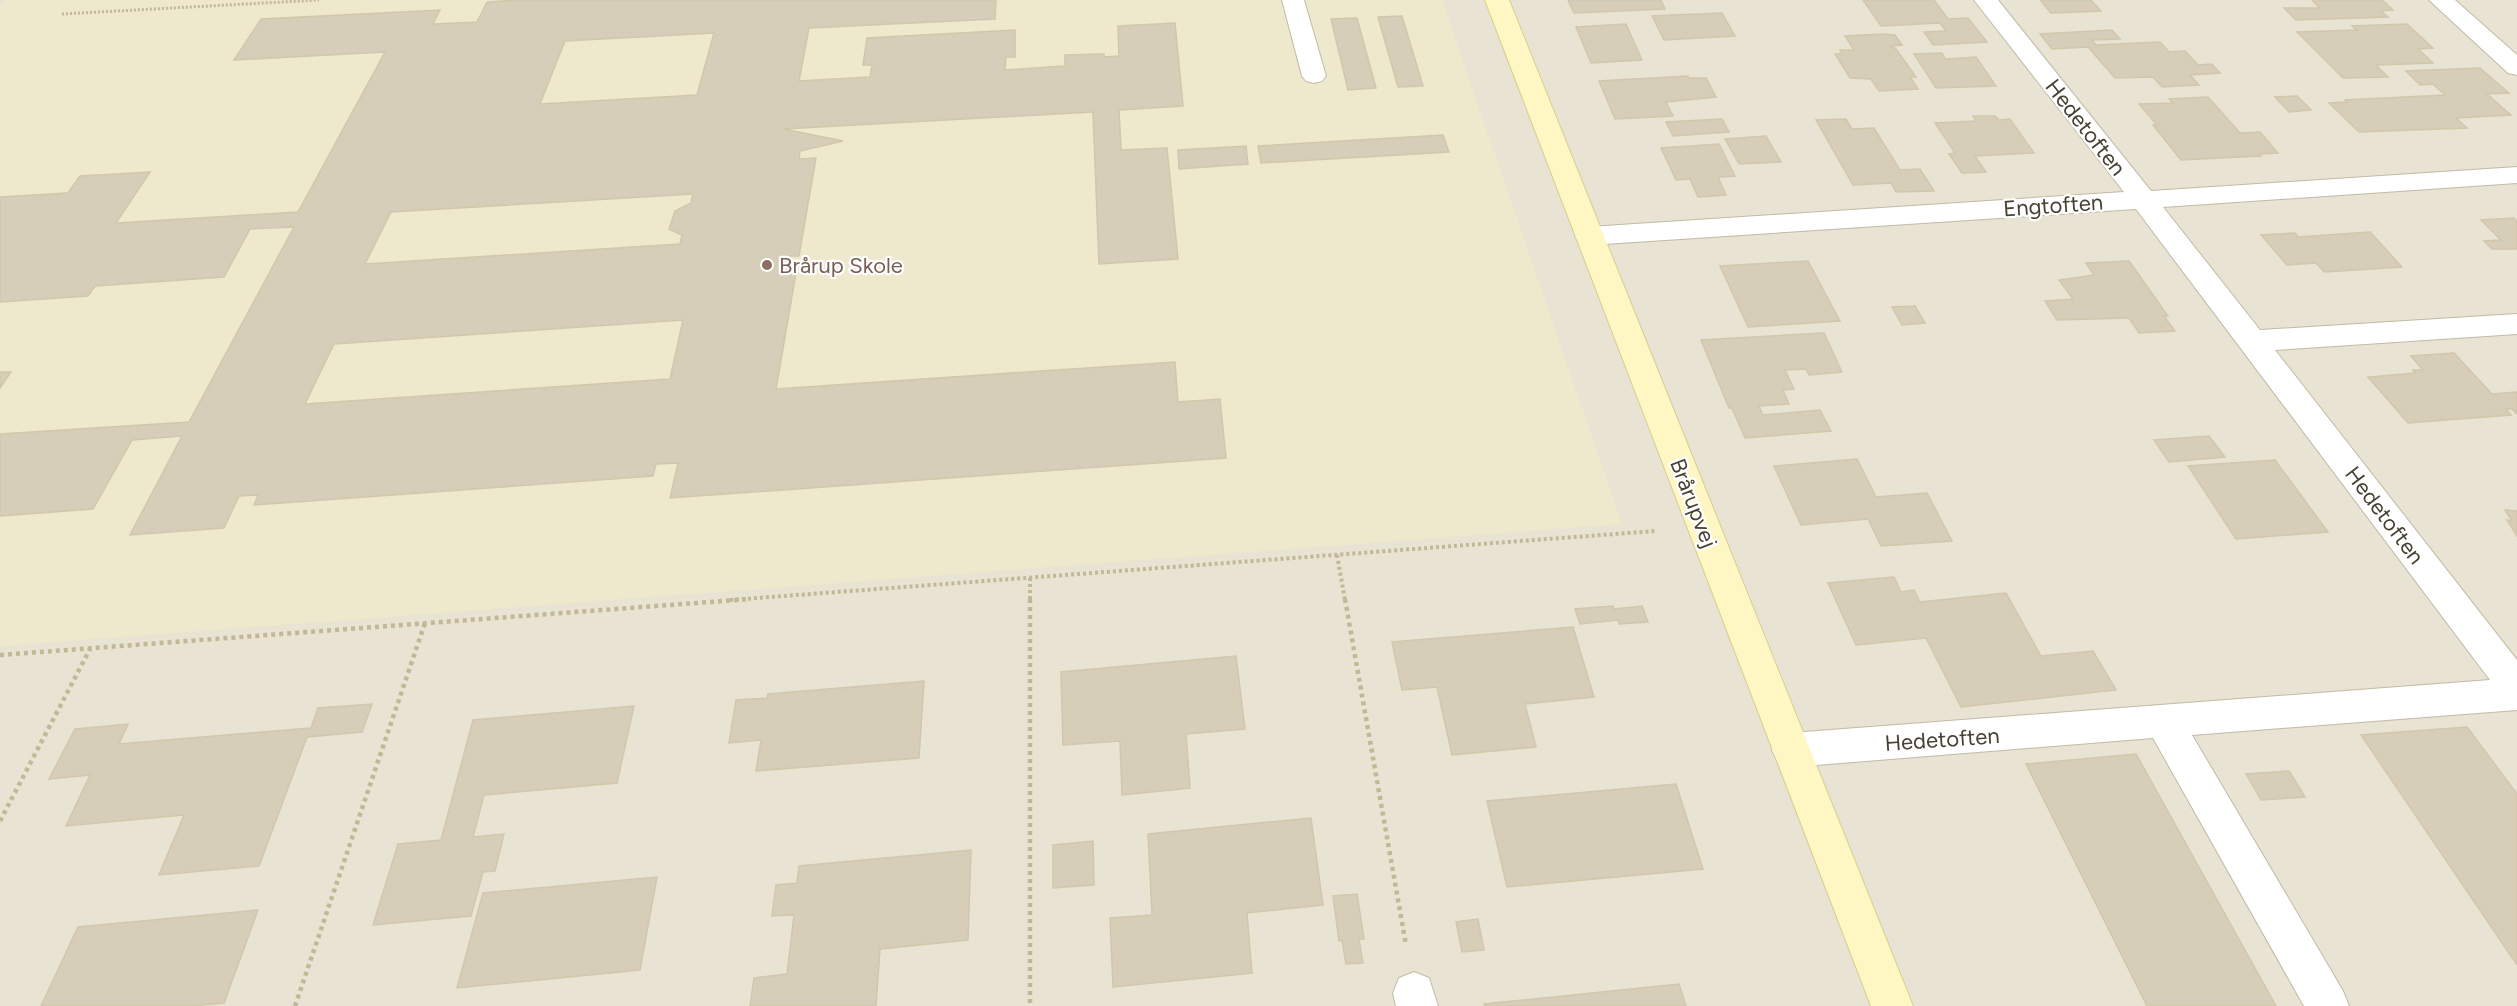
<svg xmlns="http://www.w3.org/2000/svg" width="2517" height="1006" font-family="Figtree,sans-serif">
  <rect width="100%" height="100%" fill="#f4f1e4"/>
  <!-- residential -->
  <rect fill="#e8e3d2" x="0" y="0" width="2517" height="1006"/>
  <!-- education -->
  <polygon fill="#eee8cd" points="6,0 1442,0 1622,524 0,646 0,7"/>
  <!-- building -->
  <g fill="#d6ceb9" stroke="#d2c7ab" stroke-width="1.5" fill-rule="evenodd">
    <path d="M 518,0 L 996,0 L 995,19 L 809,28 L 799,81 L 870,77 L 872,65 L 863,65 L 867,38 L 1015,30 L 1015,57 L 1006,57 L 1005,70 L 1065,66 L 1065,55 L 1104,54 L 1104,57 L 1119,56 L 1118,26 L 1175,23 L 1183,106 L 1119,110 L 1121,150 L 1167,148 L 1178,259 L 1099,264 L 1093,112 L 783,129 L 843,141 L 800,151 L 799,159 L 816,158 L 799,256 L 789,256 L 786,274 L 796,273 L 776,389 L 1175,362 L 1178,402 L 1220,399 L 1226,458 L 670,498 L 678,463 L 656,464 L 653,476 L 254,505 L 258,495 L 239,496 L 224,528 L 130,535 L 182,436 L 132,440 L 93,509 L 0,516 L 0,434 L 189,422 L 294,227 L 250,229 L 224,277 L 95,286 L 88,296 L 0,302 L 0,197 L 68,193 L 80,176 L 150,172 L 116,223 L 298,212 L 385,52 L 234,60 L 261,19 L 440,10 L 433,24 L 477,22 L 487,2 ZM 714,33 L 697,95 L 540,104 L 565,41 ZM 693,194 L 691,203 L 675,211 L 669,229 L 682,235 L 680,244 L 365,264 L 391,212 ZM 683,320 L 670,379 L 305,404 L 334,344 Z"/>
    <polygon points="1568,0 1661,0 1665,9 1574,13"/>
    <polygon points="1863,0 1934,0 1948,19 1968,18 1987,42 1933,45 1924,32 1946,31 1940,23 1881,26"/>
    <polygon points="2040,0 2091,0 2101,11 2051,13"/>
    <polygon points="2312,0 2382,0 2393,10 2381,11 2388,17 2296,20 2284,8 2320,8"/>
    <polygon points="1722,13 1735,36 1664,40 1652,16"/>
    <polygon points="1402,16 1423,86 1398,87 1378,17"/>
    <polygon points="1357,18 1376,88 1348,90 1331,19"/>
    <polygon points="1626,24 1642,60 1591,63 1576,27"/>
    <polygon points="2407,24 2433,48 2418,49 2433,63 2376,65 2388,77 2343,78 2297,32 2357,30 2352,26"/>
    <polygon points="2112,30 2120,39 2092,40 2096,45 2160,42 2169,52 2185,51 2198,65 2212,64 2220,73 2190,75 2199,85 2162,87 2153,77 2115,78 2088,47 2052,49 2040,34"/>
    <polygon points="1883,34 1895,35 1902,45 1891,46 1896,49 1916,77 1910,77 1918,89 1879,91 1871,79 1850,78 1835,54 1842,54 1840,50 1854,50 1845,36"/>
    <polygon points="1942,53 1945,59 1976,57 1996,86 1936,88 1914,54"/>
    <polygon points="2480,68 2509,93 2487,94 2511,115 2456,118 2467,128 2359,132 2329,103 2347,102 2345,100 2445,95 2433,84 2420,85 2406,71"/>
    <polygon points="1688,76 1689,78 1706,78 1716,97 1666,102 1673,116 1615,119 1599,81"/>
    <polygon points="2297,96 2311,110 2289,112 2275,97"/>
    <polygon points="2208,97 2240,133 2260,132 2278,153 2259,154 2261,156 2181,160 2153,125 2157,125 2139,104 2173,103 2169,99"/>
    <polygon points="1973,116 1995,116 1999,120 2010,119 2034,153 1975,156 1986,172 1962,173 1949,154 1955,153 1935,123 1976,121"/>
    <polygon points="1722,119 1729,132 1673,136 1666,122"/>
    <polygon points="1846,119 1852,129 1874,128 1900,170 1920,169 1934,191 1896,192 1891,183 1853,185 1816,120"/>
    <polygon points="1443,135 1449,152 1261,163 1258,146"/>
    <polygon points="1766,136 1781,162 1739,164 1725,139"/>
    <polygon points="1719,144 1735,176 1718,177 1726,195 1698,197 1690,179 1676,180 1661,148"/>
    <polygon points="1246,146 1248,164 1179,169 1178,150"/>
    <polygon points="2514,218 2517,221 2517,249 2492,249 2484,241 2501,240 2481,220"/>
    <polygon points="2370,232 2402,267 2324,272 2316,263 2287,265 2261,235 2295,233 2298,237"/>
    <polygon points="1808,261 1840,321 1748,327 1720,266"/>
    <polygon points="2129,261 2168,316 2164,316 2175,331 2139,333 2129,318 2057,320 2045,301 2073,299 2059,280 2094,275 2086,263"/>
    <polygon points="1915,306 1925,323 1902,325 1892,307"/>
    <polygon points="1824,333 1842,372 1809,375 1806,369 1785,370 1794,389 1783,390 1789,404 1759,406 1763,415 1820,410 1831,431 1745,438 1732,408 1729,408 1701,340"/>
    <polygon points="2454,353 2492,394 2517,392 2517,414 2512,409 2506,409 2511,415 2408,423 2368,377 2415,373 2413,370 2423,370 2411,356"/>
    <polygon points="0,372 11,372 0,388"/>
    <polygon points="2209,436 2225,457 2169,462 2154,440"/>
    <polygon points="1857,459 1876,497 1927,493 1952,541 1881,546 1868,519 1801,525 1774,466"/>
    <polygon points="2275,460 2328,532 2236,539 2188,466"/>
    <polygon points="2505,510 2517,511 2517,536 2507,520 2512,521"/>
    <polygon points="1894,577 1901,592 1914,590 1920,602 2006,593 2041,656 2093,651 2116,690 1961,707 1926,638 1856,645 1828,583"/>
    <polygon points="1613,606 1614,609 1642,606 1648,622 1619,624 1618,620 1580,624 1575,609"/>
    <polygon points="1573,627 1594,697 1525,704 1536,747 1452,755 1437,687 1402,690 1392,642"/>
    <polygon points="1236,656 1245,729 1186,734 1190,788 1122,795 1120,741 1063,745 1061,672"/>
    <polygon points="924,681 919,758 756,771 761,740 729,743 736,700 767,698 768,694"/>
    <polygon points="372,704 362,732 307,737 259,866 159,875 184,815 66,826 90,775 49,779 75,729 128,724 119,744 311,728 318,708"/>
    <polygon points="634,706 617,783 484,795 473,837 504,834 495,871 483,872 471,916 373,925 398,844 441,840 473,720"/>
    <polygon points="2467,727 2517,794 2517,965 2361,735"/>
    <polygon points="2136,754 2276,1006 2147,1006 2026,764"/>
    <polygon points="2289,771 2305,797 2261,800 2246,774"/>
    <polygon points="1676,784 1703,869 1507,887 1487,801"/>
    <polygon points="1311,818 1323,905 1247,913 1252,973 1113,987 1110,918 1152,915 1148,834"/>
    <polygon points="1093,841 1094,885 1053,888 1053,845"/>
    <polygon points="971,850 968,940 880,949 876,1006 750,1006 754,978 787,974 794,915 772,916 776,885 797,883 799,866"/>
    <polygon points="657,877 640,970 457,988 483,893"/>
    <polygon points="1357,894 1364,939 1359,939 1363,963 1346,964 1342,940 1339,941 1333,896"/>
    <polygon points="258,910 224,1003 192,1006 41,1006 78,927"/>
    <polygon points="1478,919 1484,950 1462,952 1456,922"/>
    <polygon points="1679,984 1686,1006 1485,1006 1484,1004"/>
  </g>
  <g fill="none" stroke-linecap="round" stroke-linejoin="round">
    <!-- lane casing -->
    <g stroke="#c0baa6" stroke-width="2">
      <polygon id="lane" points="1282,0 1304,0 1326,76 1322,81 1314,83 1306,81 1302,76"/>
    </g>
    <!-- street casing -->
    <g stroke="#c0baa6" stroke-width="2">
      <g id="street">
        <polygon points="1974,0 1998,0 2151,191 2517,167 2517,183 2163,207 2260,330 2517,314 2517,334 2275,350 2517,660 2517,710 2192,735 2343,991 2349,1006 2304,1006 2153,738 1791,767 1778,762 1772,750 1778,738 1791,733 2490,680 2136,209 1589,245 1579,242 1575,236 1579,230 1589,227 2124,192"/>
        <polygon points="2429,0 2455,0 2517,55 2517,75 2508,73"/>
        <polygon points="1414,972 1429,978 1438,1006 1396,1006 1393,993 1399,978"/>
      </g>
    </g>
    <!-- secondary casing -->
    <g stroke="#d8cc8f" stroke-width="2">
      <polygon id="secondary" points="1485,0 1509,0 1913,1006 1871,1006"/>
    </g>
    <!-- path-far2 -->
    <polyline stroke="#c3b896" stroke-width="3" stroke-dasharray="2 2" stroke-linecap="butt" points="62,14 319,0"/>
    <!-- path-far1 -->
    <g stroke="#c3b896" stroke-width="4" stroke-dasharray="3 3" stroke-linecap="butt">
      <polyline points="1337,555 1345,600"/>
      <polyline points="1030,578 1030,600"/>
      <polyline points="730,600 1655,531"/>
    </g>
    <!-- path -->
    <g stroke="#c3b896" stroke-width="4.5" stroke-dasharray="4 4" stroke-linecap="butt">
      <polyline points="1030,599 1030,1006"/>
      <polyline points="1345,599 1406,945"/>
      <polyline points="0,655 750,599"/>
      <polyline points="0,821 90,649"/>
      <polyline points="295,1006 425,623"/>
    </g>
    <!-- lane -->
    <use href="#lane" fill="#fff" fill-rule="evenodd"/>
    <!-- street -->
    <use href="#street" fill="#fff" fill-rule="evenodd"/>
    <!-- secondary -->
    <use href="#secondary" fill="#fff7c3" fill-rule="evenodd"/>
  </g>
  <!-- markers -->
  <circle fill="#8d6e63" stroke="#fff" stroke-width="2" cx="767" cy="265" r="6"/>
  <g text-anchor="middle" stroke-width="4.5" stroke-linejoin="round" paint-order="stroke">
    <!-- street labels -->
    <g font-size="22" fill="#474133" stroke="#fff">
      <text transform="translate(2086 127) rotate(52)" y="8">Hedetoften</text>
      <text transform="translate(2053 205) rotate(-4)" y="8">Engtoften</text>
      <text transform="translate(1694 503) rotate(69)" y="8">Brårupvej</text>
      <text transform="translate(2385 515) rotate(53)" y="8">Hedetoften</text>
      <text transform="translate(1942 739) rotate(-4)" y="8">Hedetoften</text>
    </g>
    <!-- education labels -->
    <g font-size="22" fill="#785e54" stroke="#fff" text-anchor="start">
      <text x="779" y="273">Brårup Skole</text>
    </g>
  </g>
</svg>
